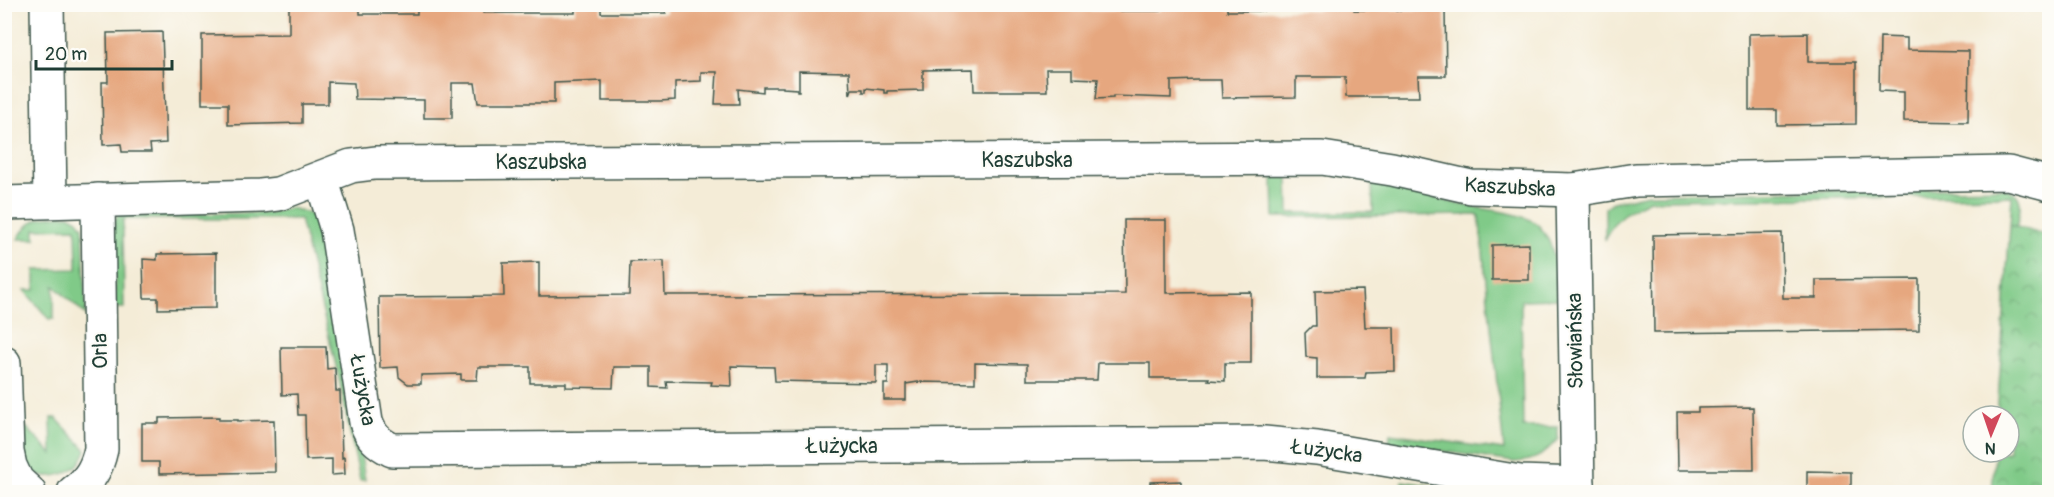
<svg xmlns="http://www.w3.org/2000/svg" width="2054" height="497" font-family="Pangolin,sans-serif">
  <defs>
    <pattern id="park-crowns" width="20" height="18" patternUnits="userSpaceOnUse" patternTransform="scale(1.5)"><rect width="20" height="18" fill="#80ca88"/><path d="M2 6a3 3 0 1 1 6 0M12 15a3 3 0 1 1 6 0" fill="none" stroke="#68a570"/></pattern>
    <pattern id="garden-dots" width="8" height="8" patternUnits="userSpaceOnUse" patternTransform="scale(1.5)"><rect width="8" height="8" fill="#80ca88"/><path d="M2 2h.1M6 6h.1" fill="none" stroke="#68a570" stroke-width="1.8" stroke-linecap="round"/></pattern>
  </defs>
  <rect width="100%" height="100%" fill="#fdfcf7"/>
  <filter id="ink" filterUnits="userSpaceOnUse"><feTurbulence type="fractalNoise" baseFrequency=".0167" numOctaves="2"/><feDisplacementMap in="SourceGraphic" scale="12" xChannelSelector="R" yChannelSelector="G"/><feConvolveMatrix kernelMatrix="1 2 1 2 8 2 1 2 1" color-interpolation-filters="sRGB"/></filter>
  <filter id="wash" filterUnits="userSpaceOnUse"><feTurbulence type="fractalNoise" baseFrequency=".008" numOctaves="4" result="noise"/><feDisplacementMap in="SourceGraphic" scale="24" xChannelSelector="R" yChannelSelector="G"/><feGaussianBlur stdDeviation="1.35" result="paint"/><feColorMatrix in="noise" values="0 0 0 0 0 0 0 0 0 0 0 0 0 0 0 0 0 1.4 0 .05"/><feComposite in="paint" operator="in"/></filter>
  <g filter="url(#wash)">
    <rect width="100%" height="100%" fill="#f4ecd7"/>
    <!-- grass -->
    <g fill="#80ca88" stroke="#50845e" stroke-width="1.5">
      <path d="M 1273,177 L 1288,177 L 1289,213 L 1373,212 L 1372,183 C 1403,187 1432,198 1462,205 C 1481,209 1525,212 1538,225 C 1558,246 1556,273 1557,299 L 1521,300 L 1523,427 L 1558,427 L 1558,439 C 1543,455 1537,461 1514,462 L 1389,443 L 1390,433 L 1504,450 L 1479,215 L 1274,217 Z"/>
      <path d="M 2003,188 C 2026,193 2021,209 2016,227 L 2010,225 L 2012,196 L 1650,200 C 1627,211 1616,215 1605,240 L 1605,208 L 1613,202 L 1648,194 Z"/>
      <path d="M 290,208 C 308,212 320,216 327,234 L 365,480 L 360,480 L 337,370 L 300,219 L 123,219 L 124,308 L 115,308 L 114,223 L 118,215 L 269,213 Z"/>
      <path d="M 69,215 L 78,220 L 83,227 L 86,315 L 54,286 L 54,319 L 49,319 L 24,290 L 35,290 L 35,270 L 77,269 L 76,228 L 35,229 L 35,239 L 18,239 C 31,215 45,216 69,215 Z"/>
      <path d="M 51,418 L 56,418 L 86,450 C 84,455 81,462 77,466 C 63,477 36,483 25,464 C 19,454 21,434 20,421 L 52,454 Z"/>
    </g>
    <!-- park -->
    <polygon fill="url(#park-crowns)" stroke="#50845e" stroke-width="1.5" points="2010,225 2049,236 2049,492 1992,492 1995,452 2009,452 2009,416 1997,416"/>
    <!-- garden -->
    <polygon fill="url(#garden-dots)" stroke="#50845e" stroke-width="1.5" points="1402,481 1474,492 1400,492"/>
    <g id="blocks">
      <!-- building -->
      <g fill="#e6a77f">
        <polygon points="289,4 360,4 360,14 417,14 417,4 483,4 483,13 575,13 575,4 601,4 601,13 666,13 666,4 1072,4 1072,11 1160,11 1160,4 1227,4 1227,11 1259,11 1320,10 1320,4 1354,4 1354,10 1445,10 1446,76 1418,76 1419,97 1346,97 1345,77 1296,77 1296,97 1222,98 1221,80 1197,80 1171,81 1171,98 1113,96 1113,98 1096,99 1098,79 1072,78 1072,69 1046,69 1047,91 974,91 973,69 923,70 923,90 887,91 887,93 884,93 884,90 866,88 866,92 863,92 863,89 852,89 850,95 849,72 799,71 799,91 797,91 797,89 783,88 783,87 763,87 763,92 738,89 739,104 715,104 717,72 701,72 701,81 675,82 675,100 660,101 602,101 602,81 554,83 554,103 478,103 475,83 452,83 452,118 424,118 424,100 355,99 354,83 328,82 328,104 302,104 302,123 228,125 228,104 202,104 202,35 289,34"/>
        <polygon points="162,32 166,143 150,144 151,152 122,152 121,144 103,145 102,82 108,82 107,33"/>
        <polygon points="1808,33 1808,62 1856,62 1856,124 1777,125 1777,110 1749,110 1749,34"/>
        <polygon points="1880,37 1907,38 1907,50 1969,51 1968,122 1904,121 1904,92 1879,91"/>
        <polygon points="1124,220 1166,220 1166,293 1251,292 1251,363 1225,363 1225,381 1208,380 1209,378 1150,378 1150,363 1098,363 1097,380 1027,380 1027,364 975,363 975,383 918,382 906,384 906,400 884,400 884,384 888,384 888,365 876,365 876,383 775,381 774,367 731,366 732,386 711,385 712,382 666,381 667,388 651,387 651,367 614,367 613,388 566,387 566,383 530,383 530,367 478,367 477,380 461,380 461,374 421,375 421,384 408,384 399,377 398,367 380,368 379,297 504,296 503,263 539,262 539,296 629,295 630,262 664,261 665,295 1125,294"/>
        <polygon points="1782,233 1783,298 1816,298 1816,280 1919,279 1919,330 1654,333 1653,235"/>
        <polygon points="1529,244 1529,280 1492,280 1492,245"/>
        <polygon points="216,253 216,308 158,309 158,298 144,298 143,259 157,260 157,254"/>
        <polygon points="1363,290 1365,327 1394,327 1395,371 1366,372 1365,378 1317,378 1317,358 1306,357 1305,333 1312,326 1316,326 1315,291"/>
        <polygon points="281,347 326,347 327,369 335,368 336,391 340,391 342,458 344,457 345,474 332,475 332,459 306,460 305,415 298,415 297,394 282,395"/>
        <polygon points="1753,407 1754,470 1678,470 1677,412 1698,412 1698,408"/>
        <polygon points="219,417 219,420 238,420 238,421 274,420 275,472 159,474 159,462 142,462 142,423 159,423 159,418"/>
        <polygon points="1807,471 1851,472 1851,492 1807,492"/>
        <polygon points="1181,481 1181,492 1150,492 1150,482"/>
      </g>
    </g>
  </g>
  <g filter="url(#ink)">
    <use href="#blocks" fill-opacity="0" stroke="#3f574c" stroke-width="1.5"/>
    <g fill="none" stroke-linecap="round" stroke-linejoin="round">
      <!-- street casing -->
      <g stroke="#3f574c" stroke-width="36">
        <g id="street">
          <polyline points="47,4 50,201"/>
          <path d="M 321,178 L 337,230 L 366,422 C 371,437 378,443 392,450 L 1264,443 L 1317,448 L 1520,482 L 1578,484"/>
          <polyline points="1573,190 1578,492"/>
          <polyline points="4,203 261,196 278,194 351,166 375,163 1322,158 1392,169 1471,187 1573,190 1636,180 2008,173 2050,184"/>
          <polyline points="4,363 7,452 10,466 17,481 29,492"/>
          <path d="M 74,492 C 90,480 97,468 101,449 L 98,200"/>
        </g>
      </g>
      <!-- street -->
      <use href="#street" stroke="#fff" stroke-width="33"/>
    </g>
  </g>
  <g text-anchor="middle" stroke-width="4.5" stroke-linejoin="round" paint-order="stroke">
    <!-- street labels -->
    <g font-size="21" fill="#1f3d34" stroke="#fdfcf7">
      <text x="1027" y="167">Kaszubska</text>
      <text x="541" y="169">Kaszubska</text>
      <text transform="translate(1510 187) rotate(3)" y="7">Kaszubska</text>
      <text transform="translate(1575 341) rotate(-91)" y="7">Słowiańska</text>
      <text transform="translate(100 351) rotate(-91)" y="7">Orla</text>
      <text transform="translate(363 390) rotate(80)" y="7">Łużycka</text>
      <text x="842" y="453">Łużycka</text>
      <text transform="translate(1327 451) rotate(8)" y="7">Łużycka</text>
    </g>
  </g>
  <!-- margin -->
  <rect width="2054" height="497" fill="none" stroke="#fdfcf7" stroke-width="24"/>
  <!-- north arrow -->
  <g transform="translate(1991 434) rotate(182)"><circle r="28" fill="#fdfcf7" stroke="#a4b0a9" stroke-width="1.5"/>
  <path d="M0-4.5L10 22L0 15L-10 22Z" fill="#d1495b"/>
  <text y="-9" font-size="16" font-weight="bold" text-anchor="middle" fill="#1f3d34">N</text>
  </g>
  <!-- scale -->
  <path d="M36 60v9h136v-9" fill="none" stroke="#1f3d34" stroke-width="3"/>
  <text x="45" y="60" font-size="18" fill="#1f3d34" stroke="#fdfcf7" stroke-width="4.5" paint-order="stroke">20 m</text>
</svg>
